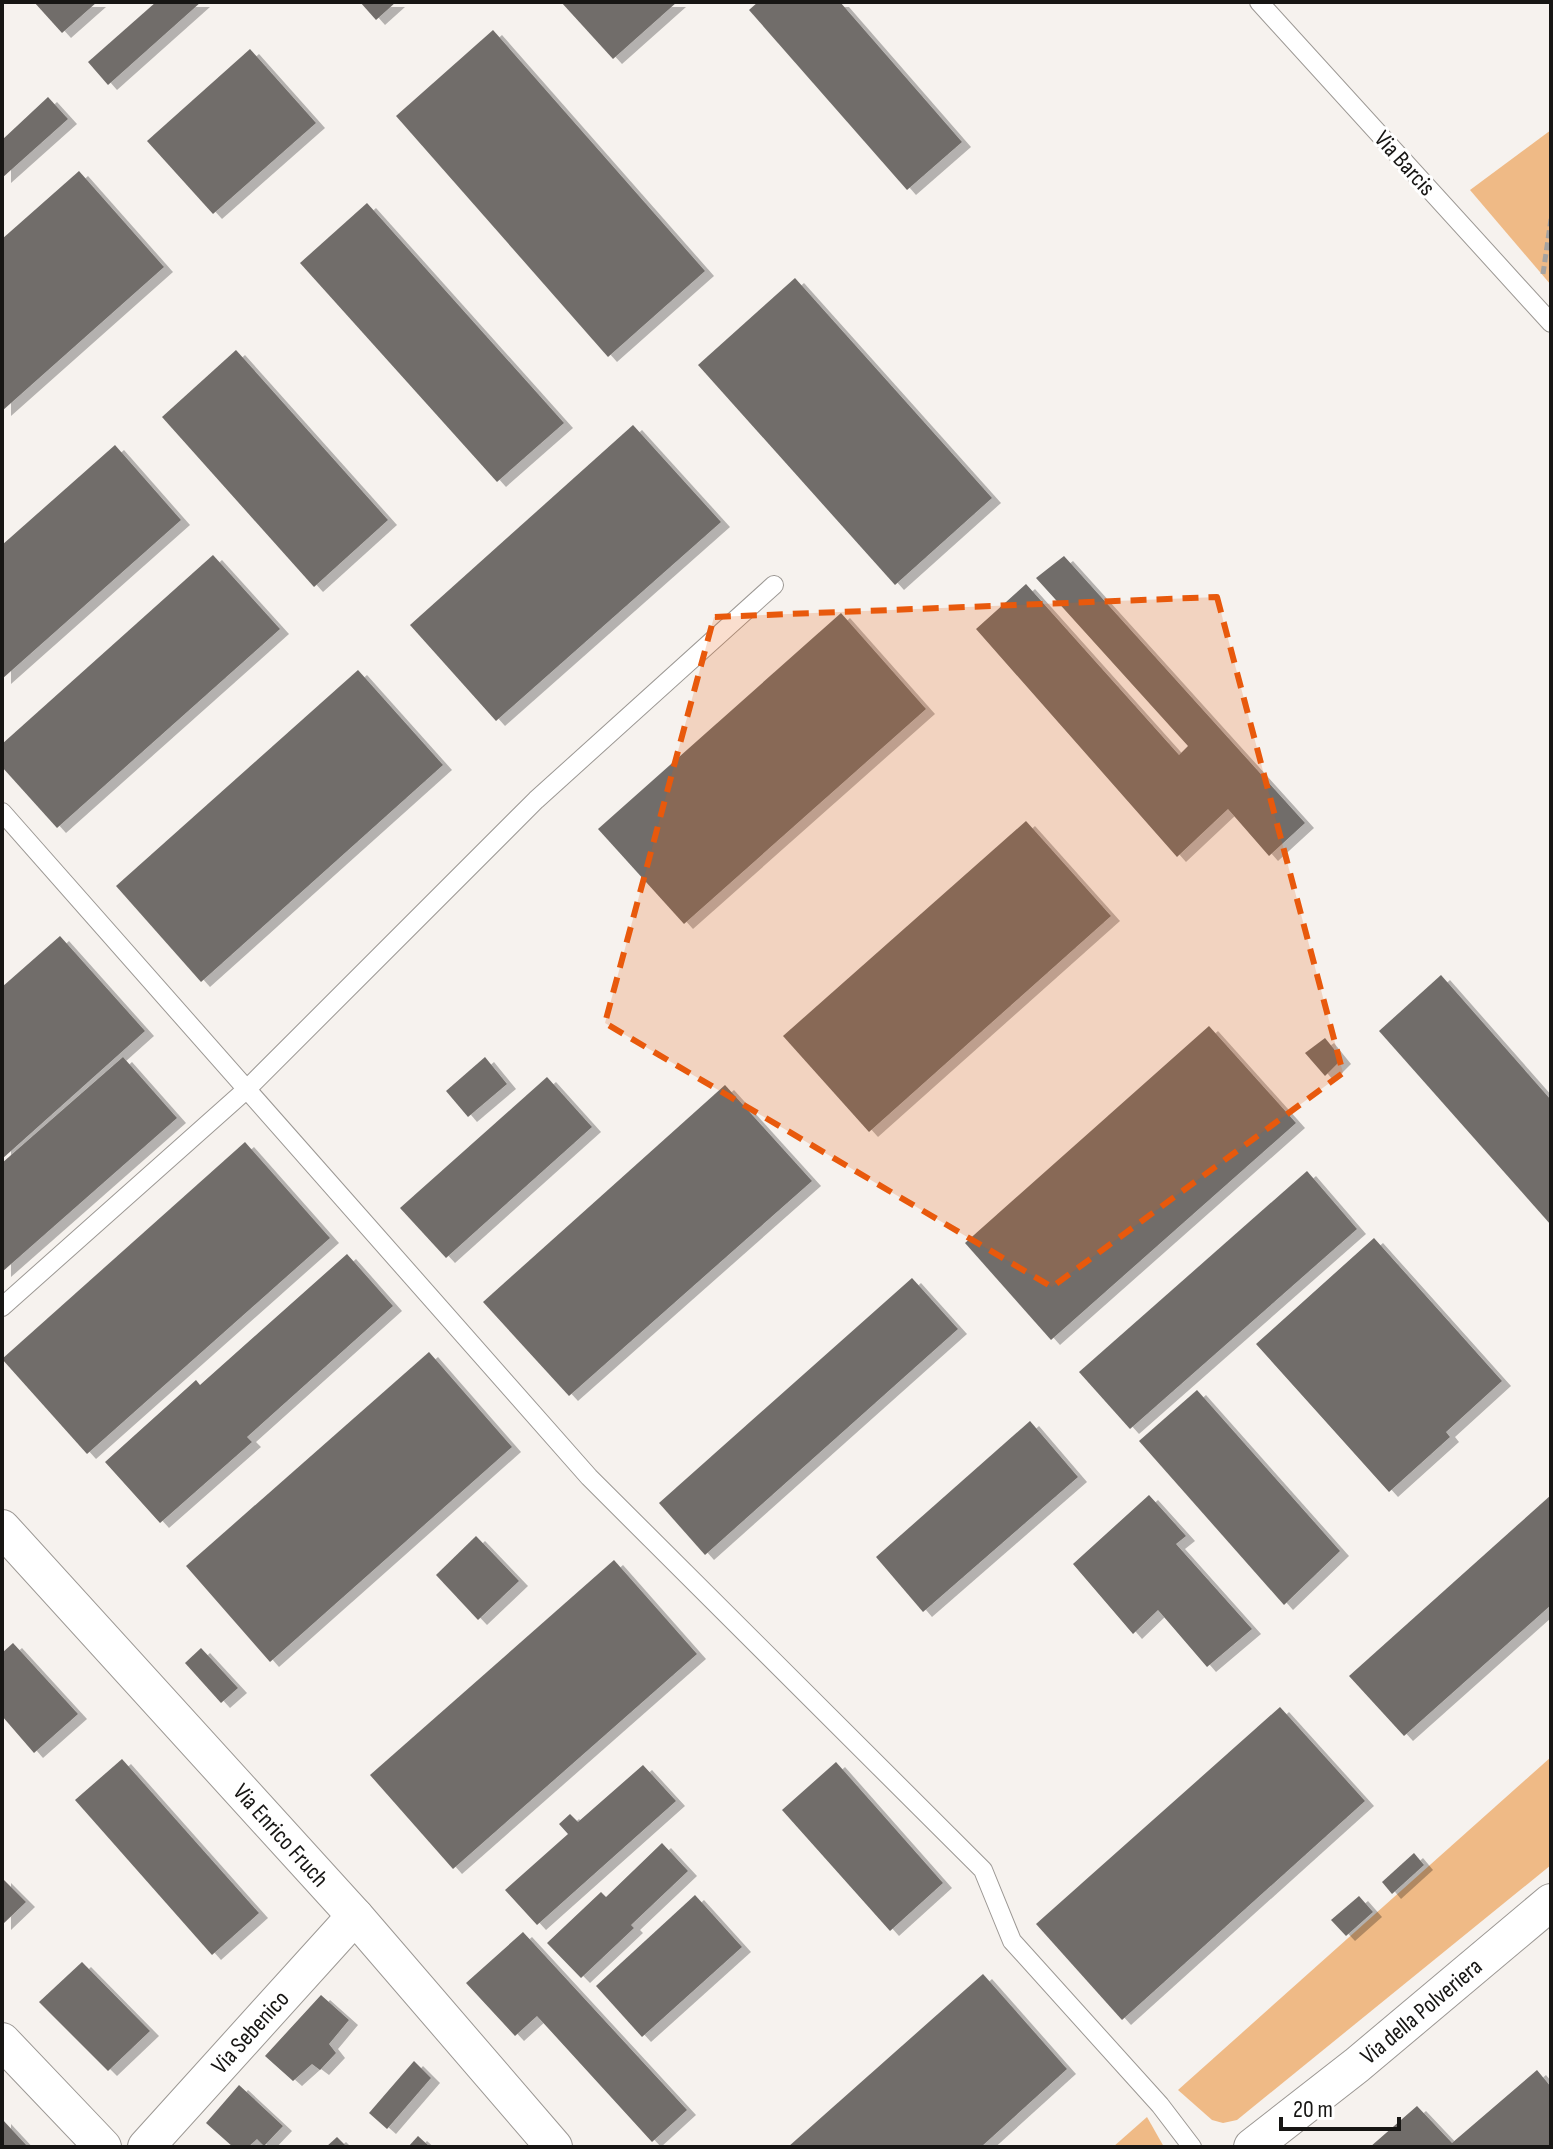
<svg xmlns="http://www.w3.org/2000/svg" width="1553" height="2149" font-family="'Sofia Sans Condensed',sans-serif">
  <defs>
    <filter id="shadow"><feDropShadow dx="9" dy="5" stdDeviation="0" flood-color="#0004"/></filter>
  </defs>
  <rect width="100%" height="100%" fill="#f6f2ee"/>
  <!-- green -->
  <g fill="#efba86">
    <polygon points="1551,130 1551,285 1470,190"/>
    <polygon points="1551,1757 1551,1865 1237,2120 1223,2123 1212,2120 1178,2090"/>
    <polygon points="1147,2117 1164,2147 1113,2147"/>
  </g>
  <!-- building -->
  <g fill="#716d6a" filter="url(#shadow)">
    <polygon points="34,2 97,2 62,33"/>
    <polygon points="156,2 201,2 108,85 88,62"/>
    <polygon points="360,2 396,2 376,20"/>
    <polygon points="561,2 677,2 613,59"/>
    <polygon points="758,2 840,2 962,142 907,190 749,10"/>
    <polygon points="493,30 705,271 608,357 396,116"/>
    <polygon points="250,49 316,123 213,214 147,141"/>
    <polygon points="48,97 68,119 2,178 2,140"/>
    <polygon points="79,171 164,267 2,411 2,239"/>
    <polygon points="367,203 564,423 497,482 300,263"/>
    <polygon points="795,278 992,498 895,585 698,365"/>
    <polygon points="236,350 388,520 314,587 162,417"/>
    <polygon points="633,425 721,522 496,721 410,625"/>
    <polygon points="115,445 181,520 2,679 2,545"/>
    <polygon points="213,555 280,629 57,828 2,767 2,744"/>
    <polygon points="1064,556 1305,823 1269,856 1228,809 1177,857 976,629 1026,584 1179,755 1188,746 1036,578"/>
    <polygon points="841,613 926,709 684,924 598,829"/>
    <polygon points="358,670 443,765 201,982 116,886"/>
    <polygon points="1026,821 1111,916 869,1132 783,1036"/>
    <polygon points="60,936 145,1031 2,1159 2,987"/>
    <polygon points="1441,975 1551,1100 1551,1225 1379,1031"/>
    <polygon points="1209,1026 1296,1123 1051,1340 965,1243"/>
    <polygon points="1325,1038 1342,1059 1325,1076 1305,1053"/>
    <polygon points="123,1057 177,1118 2,1272 2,1163"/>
    <polygon points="485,1057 507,1084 468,1117 446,1091"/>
    <polygon points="547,1077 592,1127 446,1258 400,1208"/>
    <polygon points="725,1085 812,1181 569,1396 483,1302"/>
    <polygon points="245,1142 330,1238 87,1454 2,1359"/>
    <polygon points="1307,1171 1357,1229 1130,1429 1079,1372"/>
    <polygon points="1374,1238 1502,1381 1446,1432 1450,1437 1389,1492 1256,1344"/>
    <polygon points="347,1254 393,1306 247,1437 252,1442 160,1523 105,1462 196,1380 200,1385"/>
    <polygon points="912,1278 958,1329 705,1555 659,1503"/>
    <polygon points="429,1352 512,1447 270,1662 186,1566"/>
    <polygon points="1197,1390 1340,1551 1284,1605 1139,1441"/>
    <polygon points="1030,1421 1078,1477 923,1612 876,1557"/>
    <polygon points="1149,1495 1186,1536 1176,1544 1252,1629 1207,1667 1158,1610 1133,1634 1073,1564"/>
    <polygon points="1551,1495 1551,1605 1404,1736 1349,1676"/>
    <polygon points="476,1536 519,1581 478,1620 436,1575"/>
    <polygon points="614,1560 697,1654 453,1869 370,1775"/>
    <polygon points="13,1643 78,1714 34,1753 2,1716 2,1653"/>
    <polygon points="201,1648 238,1688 221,1703 185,1663"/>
    <polygon points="1280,1707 1365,1801 1122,2020 1036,1924"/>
    <polygon points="122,1759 259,1913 212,1955 75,1800"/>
    <polygon points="836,1762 943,1883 890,1931 782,1810"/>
    <polygon points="643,1765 676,1801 537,1925 505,1890 568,1834 559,1824 570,1814 578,1822"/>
    <polygon points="662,1843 688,1871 631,1925 634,1928 581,1978 547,1943 601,1892 606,1897"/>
    <polygon points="1414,1853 1424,1865 1392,1894 1382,1882"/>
    <polygon points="2,1878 26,1902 2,1925"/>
    <polygon points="695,1895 742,1947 642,2037 596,1986"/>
    <polygon points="1359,1896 1373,1912 1346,1936 1331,1920"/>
    <polygon points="523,1932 687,2110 652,2142 537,2016 515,2036 466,1983"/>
    <polygon points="82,1962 150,2031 108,2071 39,2002"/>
    <polygon points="983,1974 1067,2069 981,2147 788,2147"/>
    <polygon points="321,1995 349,2020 329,2044 336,2053 320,2070 312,2064 293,2081 265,2056"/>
    <polygon points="414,2061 431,2078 387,2129 369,2113"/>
    <polygon points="1537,2070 1551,2087 1551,2147 1370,2147 1417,2106 1452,2143"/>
    <polygon points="239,2085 283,2126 264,2146 257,2139 248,2147 233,2147 206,2123"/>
    <polygon points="2,2119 28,2147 2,2147"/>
    <polygon points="418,2136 430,2147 408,2147"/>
    <polygon points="337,2137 347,2147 326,2147"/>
  </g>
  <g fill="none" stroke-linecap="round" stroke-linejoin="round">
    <!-- lane casing -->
    <g stroke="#9c9894" stroke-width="20">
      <g id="lane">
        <polyline points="1259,2 1551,323"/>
        <polyline points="2,812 589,1477 983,1870 1012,1941 1160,2105 1192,2147"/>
        <polyline points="2,1307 247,1089 536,800 774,585"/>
      </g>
    </g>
    <!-- street casing -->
    <g stroke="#9c9894" stroke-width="38">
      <g id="street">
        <polyline points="2,1528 355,1916 554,2147"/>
        <polyline points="2,2041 103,2147"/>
        <polyline points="146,2147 355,1916"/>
        <polyline points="1252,2147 1357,2065 1551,1902"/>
      </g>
    </g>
    <!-- path -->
    <polyline stroke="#a6a3a0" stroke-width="5" stroke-dasharray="8 4" stroke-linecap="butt" points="1543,274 1551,219"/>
    <!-- lane -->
    <use href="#lane" stroke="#fff" stroke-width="18"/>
    <!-- street -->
    <use href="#street" stroke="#fff" stroke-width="36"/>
  </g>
  <!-- marked area -->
  <path fill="#e8590c" fill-opacity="0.2" stroke="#e8590c" stroke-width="6" stroke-dasharray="16 10" stroke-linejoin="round" d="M 1217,597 L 1343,1073 L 1052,1287 L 605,1023 L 714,617 Z"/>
  <g text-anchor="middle" stroke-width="6" stroke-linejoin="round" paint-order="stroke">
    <!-- street labels -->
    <g font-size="24" fill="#171614" stroke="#fff">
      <text transform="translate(1405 163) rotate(48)" y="8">Via Barcis</text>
      <text transform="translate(281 1835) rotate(48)" y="8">Via Enrico Fruch</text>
      <text transform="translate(1421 2011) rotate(-40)" y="8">Via della Polveriera</text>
      <text transform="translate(250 2032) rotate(-48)" y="8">Via Sebenico</text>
    </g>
  </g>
  <!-- border -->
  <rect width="1553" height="2149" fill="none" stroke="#171614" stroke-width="8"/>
  <!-- scale -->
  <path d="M1281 2117v12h118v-12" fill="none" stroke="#171614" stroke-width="4"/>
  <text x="1293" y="2117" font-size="24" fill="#171614" stroke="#ffffff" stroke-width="6" paint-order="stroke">20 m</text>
</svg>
